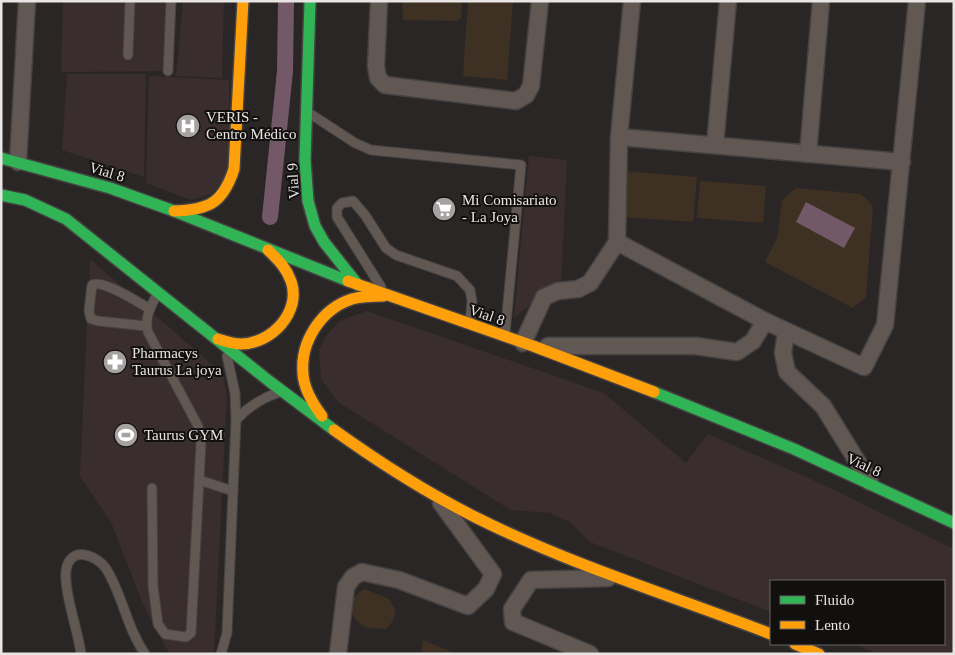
<svg xmlns="http://www.w3.org/2000/svg" width="955" height="655" font-family="'Times New Roman',serif">
  <rect width="100%" height="100%" fill="#2b2626"/>
  <!-- built -->
  <g fill="#3a2d2d">
    <polygon points="63,1 167,1 163,71 61,72"/>
    <polygon points="183,1 224,1 222,78 176,76"/>
    <polygon points="67,74 146,74 144,177 62,150"/>
    <polygon points="149,76 229,80 230,173 211,194 191,200 146,183"/>
    <polygon points="529,156 567,160 561,288 544,293 514,318"/>
    <polygon points="90,259 223,374 227,396 214,652 212,654 170,654 168,651 143,604 111,522 80,476"/>
    <polygon points="367,311 604,393 686,463 708,434 826,486 954,549 954,654 878,654 854,644 944,644 944,581 771,581 771,612 590,542 570,522 550,513 511,510 338,402 321,379 319,350 327,335 339,321"/>
  </g>
  <!-- green -->
  <g fill="#3e3023">
    <polygon points="402,1 462,1 461,18 457,21 403,20"/>
    <polygon points="468,1 513,1 507,80 463,76"/>
    <polygon points="626,171 697,177 693,222 623,217"/>
    <polygon points="700,181 766,186 763,223 697,218"/>
    <polygon points="796,188 861,194 868,200 873,207 866,297 853,308 765,262 777,238 782,200"/>
    <path d="M 365,589 L 389,599 L 396,611 L 392,622 L 386,629 C 379,628 368,629 362,625 C 346,615 349,596 365,589 Z"/>
    <polygon points="423,640 456,654 421,654"/>
  </g>
  <!-- water -->
  <polygon fill="#735868" points="806,202 855,228 844,248 796,222"/>
  <g fill="none" stroke-linecap="round" stroke-linejoin="round">
    <!-- canal -->
    <polyline stroke="#735868" stroke-width="16" points="270,217 285,71 286,1"/>
    <!-- lane casing -->
    <g stroke="#454242" stroke-width="11">
      <g id="lane">
        <polyline points="128,55 130,1"/>
        <polyline points="168,71 171,1"/>
        <polyline points="309,113 355,143 371,150 521,165 505,334"/>
        <polyline points="381,287 337,217 337,208 342,203 353,201 365,215 386,248 396,255 457,276 470,290 472,301 470,321"/>
        <path d="M 146,326 L 98,321 L 91,319 L 89,311 L 92,285 C 103,279 139,303 150,309"/>
        <polyline points="227,356 235,393 236,420"/>
        <polyline points="199,480 233,491"/>
        <path d="M 152,488 L 153,586 L 158,624 L 165,634 L 186,637 L 191,633 L 201,443 L 198,426 L 148,332 C 144,318 151,305 158,293"/>
        <path d="M 81,654 C 78,630 64,593 66,571 C 69,545 97,554 107,570 C 123,597 127,628 145,654"/>
        <path d="M 221,654 L 227,633 L 236,420 C 248,407 260,399 277,393"/>
      </g>
    </g>
    <!-- street casing -->
    <g stroke="#454242" stroke-width="19">
      <g id="street">
        <polyline points="379,1 376,66 378,78 385,85 516,101 526,95 531,86 540,1"/>
        <polyline points="632,1 619,137 617,242 765,321 864,367 885,325 917,1"/>
        <polyline points="619,137 902,162"/>
        <polyline points="715,145 728,1"/>
        <polyline points="808,154 821,1"/>
        <polyline points="18,162 27,1"/>
        <polyline points="786,332 783,353 787,372 823,406 870,482"/>
        <polyline points="523,343 544,297 558,291 578,289 590,283 617,242"/>
        <polyline points="548,346 696,346 737,352 753,341 765,321"/>
        <polyline points="338,654 346,587 353,577 362,572 399,580 468,606 486,589 493,574 441,503"/>
        <polyline points="590,654 513,622 512,609 531,580 608,578"/>
      </g>
    </g>
    <!-- fast casing -->
    <g stroke="#454242" stroke-width="14">
      <g id="fast">
        <polyline points="310,1 305,160 308,201 315,226 324,242 358,285"/>
        <polyline points="1,158 110,188 174,211 348,281"/>
        <polyline points="1,195 25,200 66,219 269,381 334,430"/>
        <polyline points="654,392 794,449 954,523"/>
      </g>
    </g>
    <!-- slow casing -->
    <g stroke="#454242" stroke-width="14">
      <g id="slow">
        <path d="M 174,211 C 209,210 223,203 234,169 L 243,1"/>
        <polyline points="348,281 533,346 654,392"/>
        <path d="M 218,339 C 225,341 234,344 241,344 C 271,344 302,312 291,281 C 286,267 278,260 268,250"/>
        <path d="M 322,416 C 313,404 304,390 303,374 C 300,342 321,309 352,299 C 363,296 372,296 383,296"/>
        <path d="M 334,430 C 380,463 427,493 477,518 C 571,565 673,596 771,634"/>
        <polyline points="795,644 819,654"/>
      </g>
    </g>
    <!-- lane -->
    <use href="#lane" stroke="#615753" stroke-width="9"/>
    <!-- street -->
    <use href="#street" stroke="#615753" stroke-width="16"/>
    <!-- fast -->
    <use href="#fast" stroke="#30b455" stroke-width="11"/>
    <!-- slow -->
    <use href="#slow" stroke="#ff9f0a" stroke-width="11"/>
  </g>
  <!-- icons -->
  <defs>
    <g id="hospital-disc" transform="scale(1.25)"><circle r="9.5" fill="#a7a2a2" stroke="#120f0f"/><path d="M-5-5h3v3.5h4V-5h3V5h-3V1.5h-4V5h-3Z" fill="#fff"/></g>
    <g id="supermarket-disc" transform="scale(1.25)"><circle r="9.5" fill="#a7a2a2" stroke="#120f0f"/><path d="M-6-5.5h2.5l.6 2H6L4.5 2H-2.5L-4.4-4H-6ZM-1.5 3.2a1.3 1.3 0 1 0 .1 0ZM3 3.2a1.3 1.3 0 1 0 .1 0Z" fill="#fff"/></g>
    <g id="pharmacy-disc" transform="scale(1.25)"><circle r="9.5" fill="#a7a2a2" stroke="#120f0f"/><path d="M-2-6h4v4h4v4h-4v4h-4v-4h-4v-4h4Z" fill="#fff"/></g>
    <g id="stadium-disc" transform="scale(1.25)"><circle r="9.5" fill="#a7a2a2" stroke="#120f0f"/><path d="M0-5a6.5 5 0 1 0 0 10a6.5 5 0 1 0 0-10ZM-3.5-1.8h7v3.6h-7Z" fill="#fff"/></g>
  </defs>
  <g fill-rule="evenodd">
    <use href="#hospital-disc" x="188" y="126"/>
    <use href="#supermarket-disc" x="444" y="209"/>
    <use href="#pharmacy-disc" x="115" y="362"/>
    <use href="#stadium-disc" x="126" y="435"/>
  </g>
  <g text-anchor="middle" stroke-width="4" stroke-linejoin="round" paint-order="stroke">
    <!-- poi labels -->
    <g font-size="15" fill="#eae5e5" stroke="#120f0f" text-anchor="start">
      <text x="206" y="122">VERIS -<tspan x="206" dy="17">Centro Médico</tspan></text>
      <text x="462" y="205">Mi Comisariato<tspan x="462" dy="17">- La Joya</tspan></text>
      <text x="132" y="358">Pharmacys<tspan x="132" dy="17">Taurus La joya</tspan></text>
      <text x="144" y="440">Taurus GYM</text>
    </g>
    <!-- street labels -->
    <g font-size="15" fill="#eae5e5" stroke="#120f0f">
      <text transform="translate(107 172) rotate(17)" y="5">Vial 8</text>
      <text transform="translate(293 181) rotate(-93)" y="5">Vial 9</text>
      <text transform="translate(487 315) rotate(19)" y="5">Vial 8</text>
      <text transform="translate(864 465) rotate(25)" y="5">Vial 8</text>
    </g>
  </g>
  <!-- border -->
  <rect width="955" height="655" fill="none" stroke="#eae5e5" stroke-width="5"/>
  <!-- legend -->
  <rect x="770" y="580" width="175" height="65" fill="#120f0f" stroke="#686565"/>
  <rect x="780" y="596" width="25" height="8" fill="#30b455" stroke="#686565"/>
  <text x="815" y="605" font-size="15" fill="#eae5e5">Fluido</text>
  <rect x="780" y="621" width="25" height="8" fill="#ff9f0a" stroke="#686565"/>
  <text x="815" y="630" font-size="15" fill="#eae5e5">Lento</text>
</svg>
